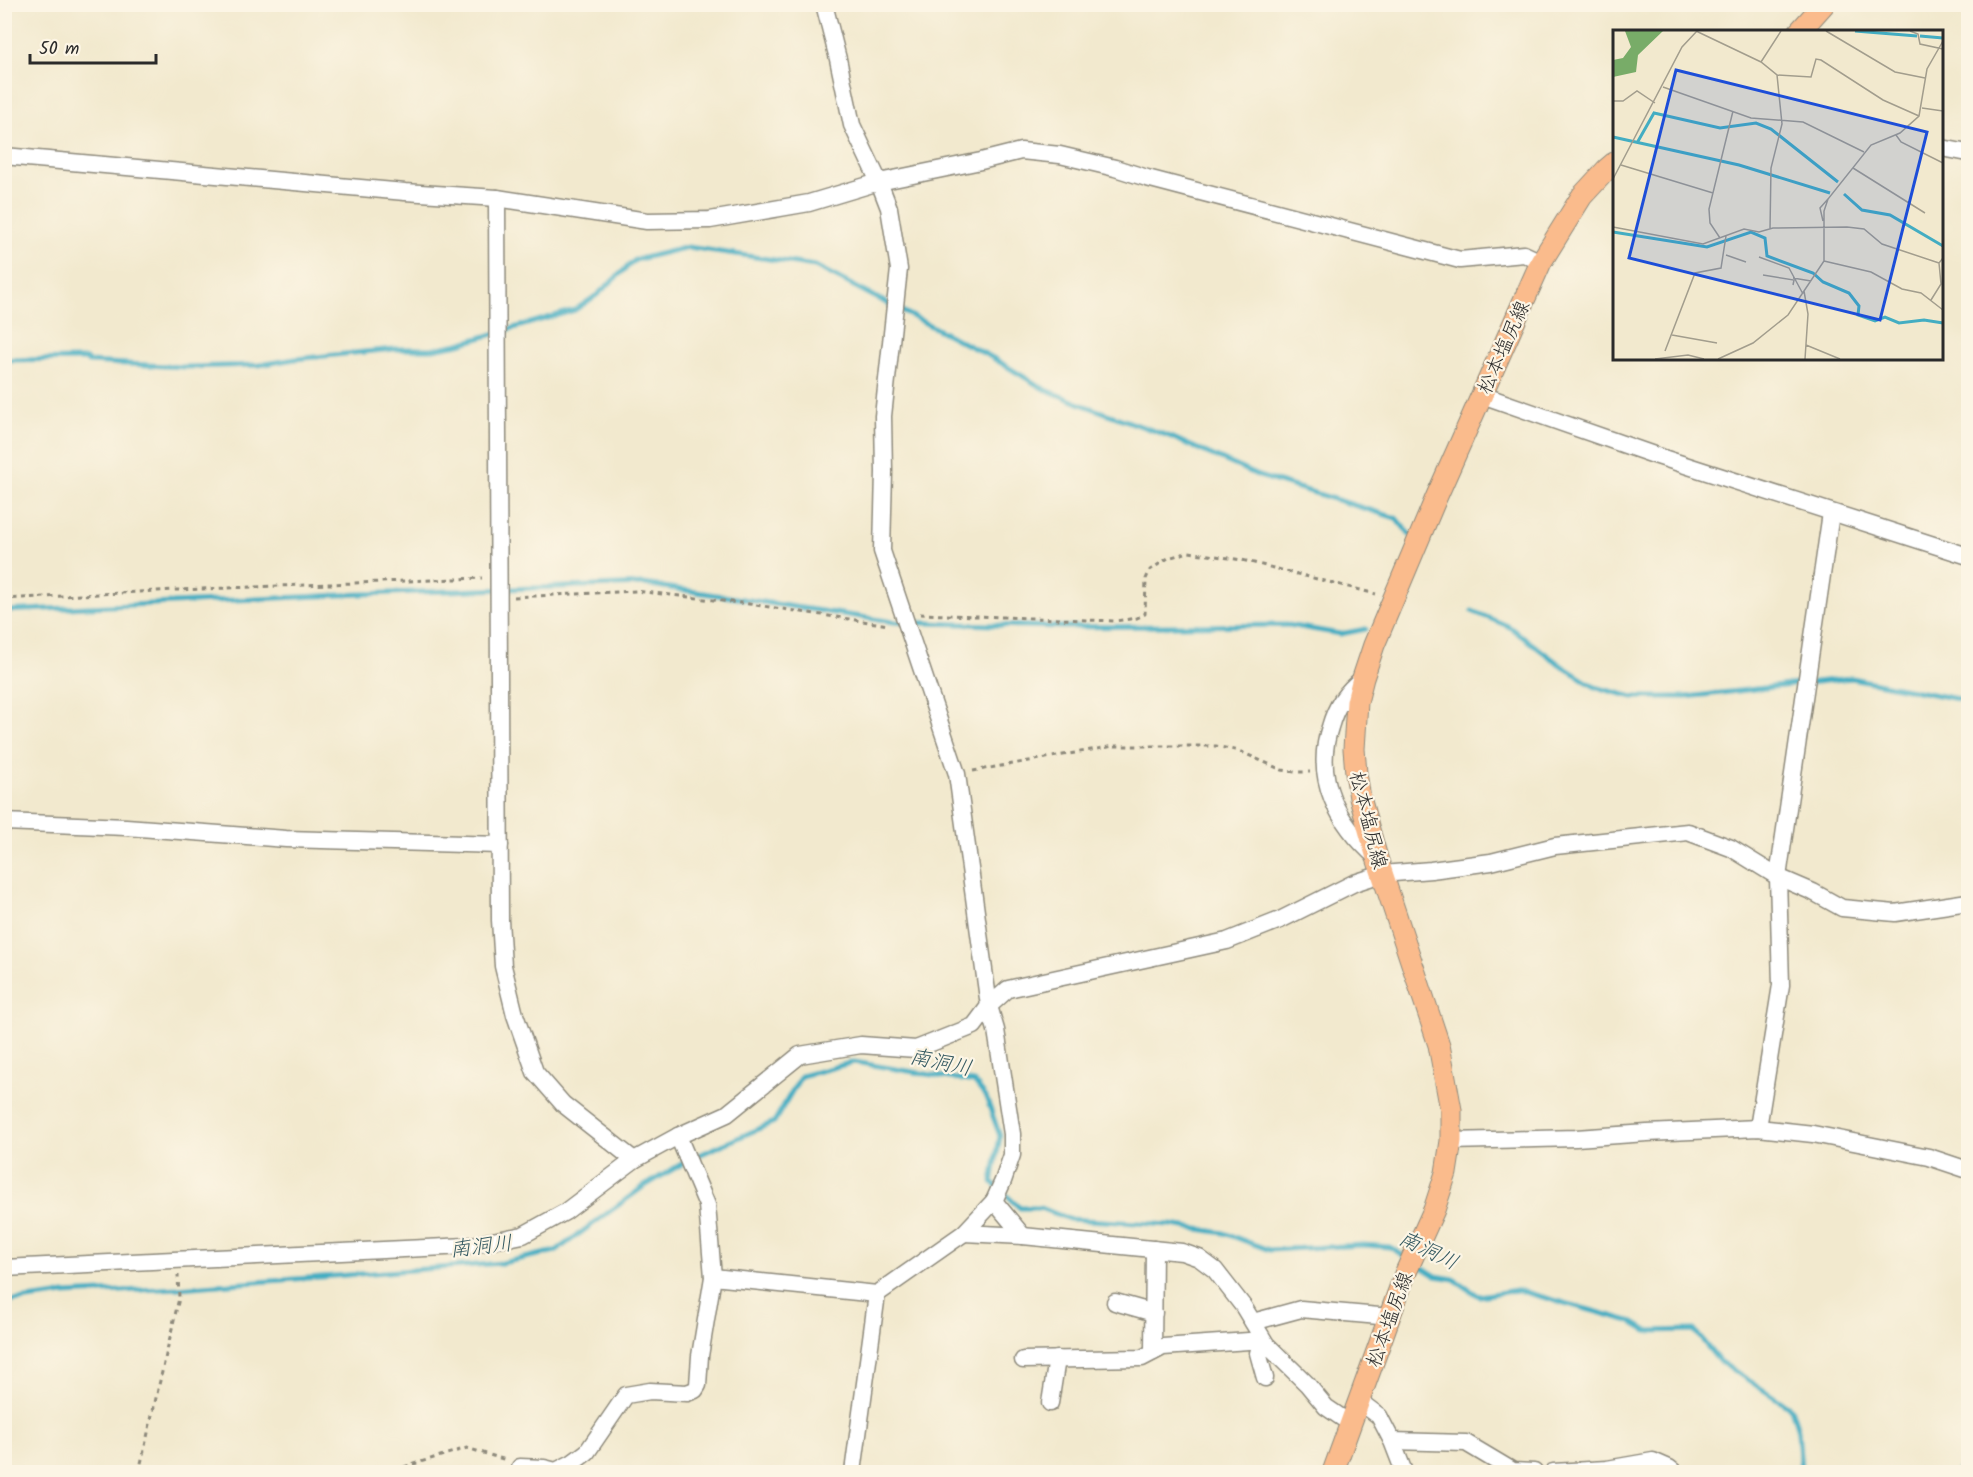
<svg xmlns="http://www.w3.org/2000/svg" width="1973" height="1477" font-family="Kalam,'Klee One',sans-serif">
  <rect width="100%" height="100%" fill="#fcf5e5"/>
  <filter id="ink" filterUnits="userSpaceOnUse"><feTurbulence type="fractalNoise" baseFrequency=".0167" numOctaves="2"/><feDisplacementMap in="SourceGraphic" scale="12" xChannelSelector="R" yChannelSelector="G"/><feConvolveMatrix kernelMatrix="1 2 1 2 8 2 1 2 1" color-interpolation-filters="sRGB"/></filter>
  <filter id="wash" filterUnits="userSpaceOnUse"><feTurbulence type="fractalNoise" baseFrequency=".008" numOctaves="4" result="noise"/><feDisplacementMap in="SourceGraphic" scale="24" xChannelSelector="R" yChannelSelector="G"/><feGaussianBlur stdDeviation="1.35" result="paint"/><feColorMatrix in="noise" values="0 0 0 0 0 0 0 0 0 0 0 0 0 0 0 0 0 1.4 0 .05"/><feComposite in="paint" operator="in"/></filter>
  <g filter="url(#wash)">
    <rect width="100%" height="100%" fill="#f2e9ce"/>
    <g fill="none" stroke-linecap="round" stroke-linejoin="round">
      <!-- stream -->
      <g stroke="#43adc2" stroke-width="5">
        <polyline points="4,360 86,359 88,362 185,367 259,365 295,359 394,349 433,349 459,344 575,310 597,295 635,260 688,247 815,266 993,358 1044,389 1083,405 1171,437 1259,476 1396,518 1410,535"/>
        <polyline points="4,611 361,594 644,584 894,622 1062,627 1288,625 1340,634 1366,629"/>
        <polyline points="1472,611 1508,626 1562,666 1595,687 1633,697 1686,697 1851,678 1968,701"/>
        <polyline points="1415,1263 1436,1276 1454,1279 1479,1296 1517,1290 1630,1321 1647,1331 1694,1330 1719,1361 1791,1408 1798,1430 1801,1472"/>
        <polyline points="4,1302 65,1294 178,1288 502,1263 556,1251 643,1187 690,1159 774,1122 801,1076 854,1062 974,1082 986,1097 1000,1136 992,1182 1020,1208 1041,1208 1069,1219 1171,1225 1224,1233 1269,1250 1363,1245 1390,1247 1407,1258"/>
        <polyline points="1957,1472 1968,1461"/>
      </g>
    </g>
  </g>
  <g filter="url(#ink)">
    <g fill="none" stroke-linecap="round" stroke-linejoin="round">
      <!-- minor casing -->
      <g stroke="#8e8a7c" stroke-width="19">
        <g id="minor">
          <polyline points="1942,148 1968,153"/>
          <polyline points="4,156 405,192 497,198 647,221 710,220 809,203 879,182 981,161 1021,151 1060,155 1115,168 1147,178 1460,260 1524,254 1541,262"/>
          <polyline points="497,198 500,920 503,966 515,1015 535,1072 563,1104 634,1160"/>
          <polyline points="1482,395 1654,455 1968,556"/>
          <path d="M 1363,678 C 1345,692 1336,706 1330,727 C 1313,779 1338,824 1377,858"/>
          <polyline points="4,822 126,827 286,839 500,845"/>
          <polyline points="1758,1128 1781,985 1778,877 1831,513"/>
          <polyline points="1451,1141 1576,1138 1647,1133 1758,1128 1813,1134 1929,1157 1968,1170"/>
          <polyline points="994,1201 1023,1236"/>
          <polyline points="964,1233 1023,1236 1182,1252 1199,1258 1215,1270 1243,1306 1266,1344 1307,1384 1326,1407 1351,1424"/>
          <polyline points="4,1268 467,1246 523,1235 565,1212 634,1160 678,1136 727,1114 800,1055 861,1045 916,1049 974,1026 989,1006 1008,989 1227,941 1280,920 1354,883 1382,874 1431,870 1491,862 1555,846 1688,832 1731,848 1778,877 1813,892 1842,908 1895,913 1968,902"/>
          <polyline points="713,1277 877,1294 964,1233 994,1201 1003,1181 1012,1155 1012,1134 996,1030 989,1006 957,774 882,551 884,472 883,416 899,269 889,208 879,182 852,125 838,59 824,4"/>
          <polyline points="1115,1302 1154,1313"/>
          <polyline points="1253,1322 1301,1309 1390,1317"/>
          <polyline points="1153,1352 1154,1249"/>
          <polyline points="1023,1360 1142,1358 1163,1347 1263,1340 1258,1353 1265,1378"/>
          <polyline points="1359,1401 1379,1416 1392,1441 1404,1472"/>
          <polyline points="1050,1403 1057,1359"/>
          <polyline points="1392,1441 1466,1443 1513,1471 1534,1472"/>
          <polyline points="519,1472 520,1467 544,1468 556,1471 572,1463 587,1452 626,1395 650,1391 687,1393 695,1390 698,1385 700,1356 713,1277 707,1205 678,1136"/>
          <polyline points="853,1472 877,1294"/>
          <polyline points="1553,1472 1607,1469 1653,1461 1669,1468 1674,1472"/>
        </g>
      </g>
      <!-- major casing -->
      <g stroke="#8e8a7c" stroke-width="23">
        <g id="major">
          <polyline points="1799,32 1824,4"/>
          <polyline points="1333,1472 1405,1274 1434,1210 1446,1173 1451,1141 1451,1110 1439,1045 1377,858 1360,798 1356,773 1354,749 1357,702 1363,678 1374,645 1436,498 1541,262 1582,196 1607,169 1614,163"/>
        </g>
      </g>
      <!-- path -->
      <g stroke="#8e8a7c" stroke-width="3" stroke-dasharray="4.5 4.5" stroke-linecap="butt">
        <polyline points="514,597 636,591 749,604 889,625"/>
        <polyline points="4,599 177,590 482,578"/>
        <polyline points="920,614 1115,621 1137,618 1145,614 1146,579 1150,570 1168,558 1189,552 1242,560 1376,594"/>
        <polyline points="973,771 1114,746 1216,746 1239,751 1282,770 1295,772 1310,772"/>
        <polyline points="139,1472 179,1298 178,1275"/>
        <polyline points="387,1472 467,1448 506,1460"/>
      </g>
      <!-- minor -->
      <use href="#minor" stroke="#fff" stroke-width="16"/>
      <!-- major -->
      <use href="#major" stroke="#fabb8c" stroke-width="21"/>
    </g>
  </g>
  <g text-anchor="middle" stroke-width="4.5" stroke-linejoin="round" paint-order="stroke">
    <!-- street labels -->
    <g font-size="20" fill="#2b2b2b" stroke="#fcf5e5">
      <text transform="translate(1503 347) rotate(-66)" y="7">松本塩尻線</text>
      <text transform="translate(1369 820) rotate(76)" y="7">松本塩尻線</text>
      <text transform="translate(1389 1319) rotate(-70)" y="7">松本塩尻線</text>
    </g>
    <!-- water labels -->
    <g font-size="21" font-style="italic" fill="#335860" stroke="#fcf5e5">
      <text transform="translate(941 1062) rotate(12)" y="7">南洞川</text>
      <text transform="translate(481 1246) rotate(-6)" y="7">南洞川</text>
      <text transform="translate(1429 1250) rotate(26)" y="7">南洞川</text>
    </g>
  </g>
  <!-- overview -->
  <g transform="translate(1613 30)">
    <rect width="330" height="330" fill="#f2e9ce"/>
    <path d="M 12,1 L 50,1 L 25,25 L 23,42 L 0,47 L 0,30 L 10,28 L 18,17 Z" fill="#78ac68"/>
    <path fill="none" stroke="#43adc2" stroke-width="3" d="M 242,1 L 304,6M 307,6 L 330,8M 0,107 L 126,135 L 217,163M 24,113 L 41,83 L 107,98 L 143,93 L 158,99 L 225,152M 231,164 L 249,180 L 277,185 L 330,216M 0,202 L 94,217 L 138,202 L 152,208 L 154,226 L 200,243 L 210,252 L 236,263 L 246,276 L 245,285 L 262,291 L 272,287 L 286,293 L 311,290 L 330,293"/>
    <path fill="none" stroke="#a29d8d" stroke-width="1.5" d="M 83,1 L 148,32 L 164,45 L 169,94 L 158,138 L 157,199M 213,1 L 282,42 L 312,48M 297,1 L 305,4 L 307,14 L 330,19M 148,32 L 168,1M 164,45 L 198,47 L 203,29 L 208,30 L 270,70 L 306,86M 50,57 L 138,88 L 190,92 L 251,122M 0,71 L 10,71 L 24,61 L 42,73M 309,78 L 330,81M 283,105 L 288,112 L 330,133M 8,135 L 100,163M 240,138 L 312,183M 0,149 L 69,17 L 84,1M 210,191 L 207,178 L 215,169M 0,197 L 90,214 L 131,199 L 146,202 L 160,198 L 234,197 L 251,199 L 269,214 L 326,233M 107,208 L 97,193 L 96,179 L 120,81M 113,225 L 133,232M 146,227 L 176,238 L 190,264M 211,231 L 258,242 L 289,259 L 308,263 L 330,280M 150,245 L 181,250 L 180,255M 180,248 L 198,251M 191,261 L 195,284 L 192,329M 318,270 L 328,254 L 326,233 L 330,228M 59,305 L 104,313M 193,315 L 227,329M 52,321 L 82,243 L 108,238 L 113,206M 42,329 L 75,325 L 91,329M 105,329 L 140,313 L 175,285 L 211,231 L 211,181 L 215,169 L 258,115 L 287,103 L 306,86 L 314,39 L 330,11"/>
    <path fill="#1d4ed8" fill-opacity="0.15" stroke="#1d4ed8" stroke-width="3" d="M 63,40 L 314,102 L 267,290 L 16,228 Z"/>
    <rect width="330" height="330" fill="none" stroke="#2b2b2b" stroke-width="3"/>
  </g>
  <!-- margin -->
  <rect width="1973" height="1477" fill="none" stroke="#fcf5e5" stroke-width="24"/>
  <!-- scale -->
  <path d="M30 54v9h126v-9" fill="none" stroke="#2b2b2b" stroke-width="3"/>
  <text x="39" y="54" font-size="18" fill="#2b2b2b" stroke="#fcf5e5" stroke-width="4.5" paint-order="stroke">50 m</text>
</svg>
